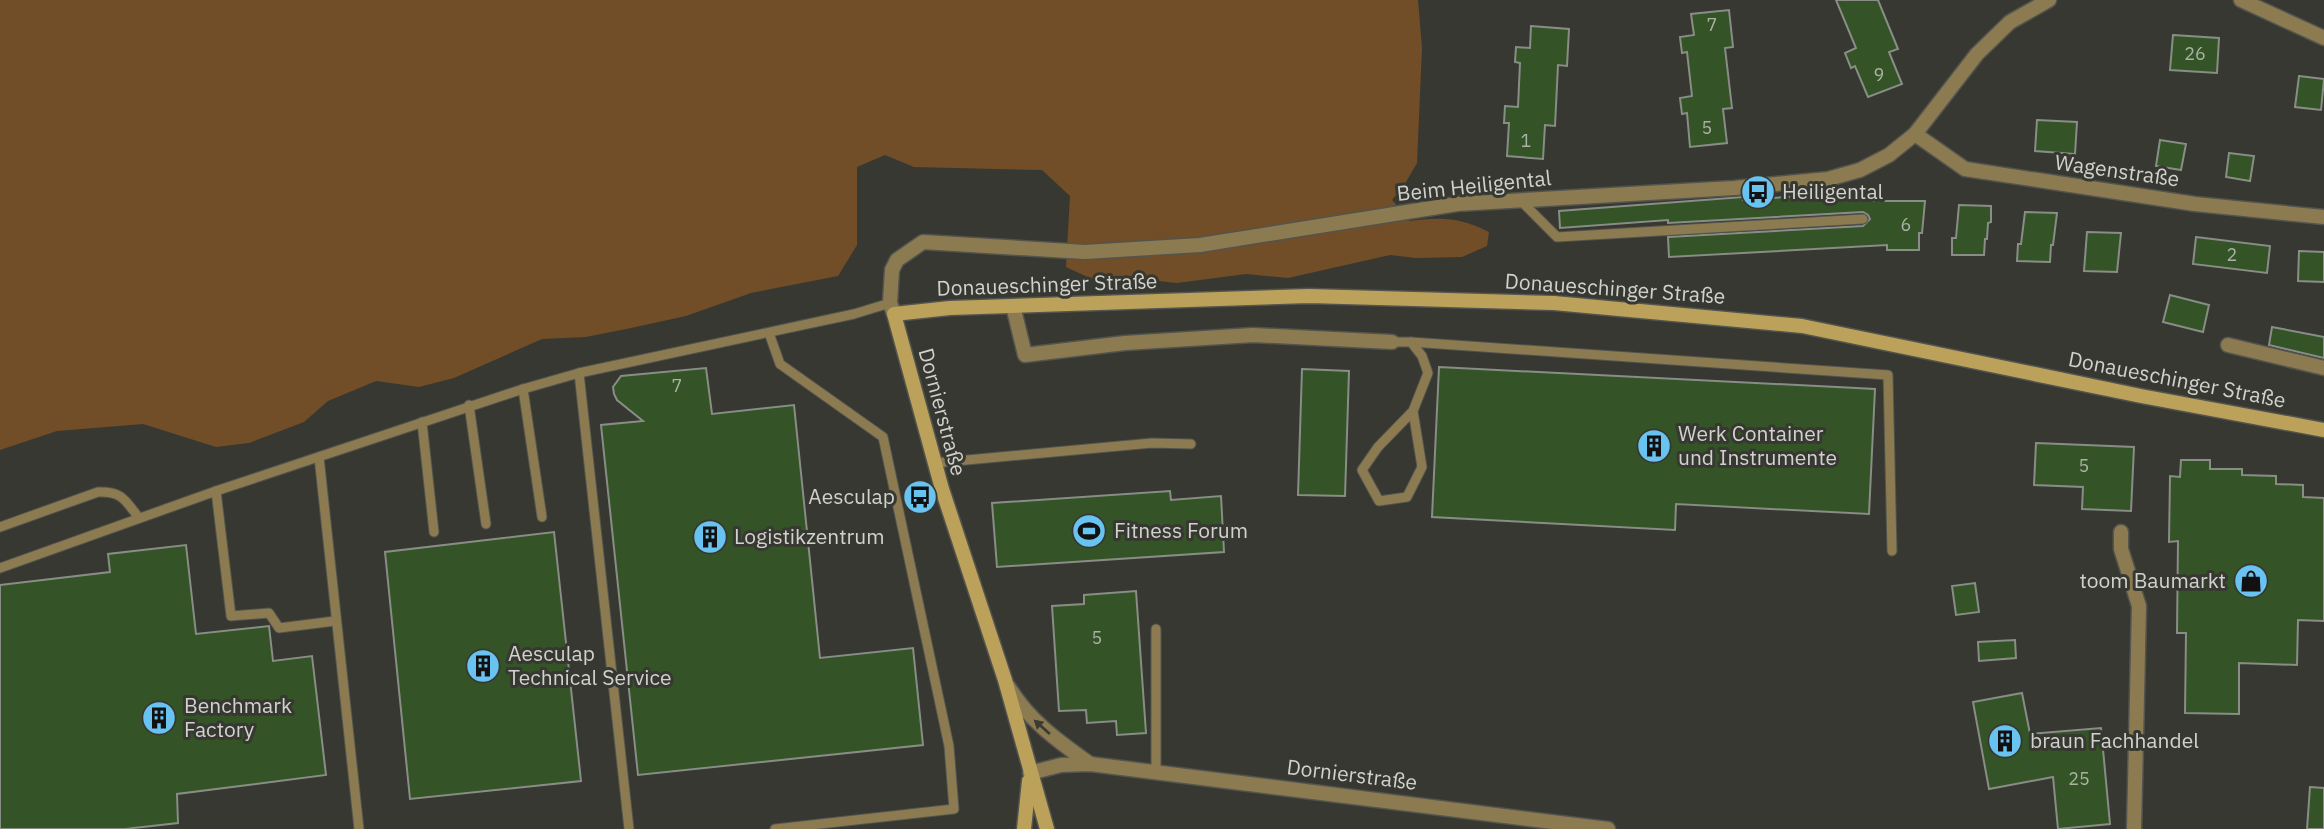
<svg xmlns="http://www.w3.org/2000/svg" width="2324" height="829" font-family="'IBM Plex Sans',sans-serif">
  <rect width="100%" height="100%" fill="#373832"/>
  <!-- green -->
  <path fill="#714e28" d="M 0,0 L 1418,0 L 1422,48 L 1417,163 L 1403,187 L 1392,200 L 1410,221 C 1442,217 1459,217 1489,232 L 1487,246 L 1462,257 L 1416,258 L 1390,255 L 1288,278 L 1246,274 L 1177,283 L 1131,278 L 1092,279 L 1066,267 L 1070,196 L 1042,170 L 914,167 L 885,155 L 857,167 L 857,245 L 838,276 L 751,293 L 686,316 L 631,328 L 586,337 L 542,339 L 454,378 L 419,387 L 376,381 L 328,401 L 304,422 L 249,443 L 216,447 L 143,424 L 57,431 L 0,450 Z"/>
  <!-- building -->
  <g fill="#345326" stroke="#888d86" stroke-width="2">
    <polygon points="1836,0 1878,0 1898,49 1889,52 1902,84 1868,97 1855,66 1851,68 1845,53 1856,48"/>
    <polygon points="1729,10 1733,47 1725,48 1732,108 1723,109 1727,143 1690,147 1687,113 1682,114 1680,98 1692,96 1687,52 1682,53 1680,37 1694,35 1691,14"/>
    <polygon points="1531,26 1569,29 1567,66 1558,65 1555,126 1545,125 1543,159 1507,156 1509,123 1504,123 1505,106 1518,107 1520,63 1515,62 1516,47 1530,48"/>
    <polygon points="2173,35 2219,38 2217,73 2170,70"/>
    <polygon points="2299,76 2324,79 2321,110 2295,107"/>
    <polygon points="2037,120 2077,122 2075,154 2035,151"/>
    <polygon points="2160,140 2186,144 2181,170 2156,166"/>
    <polygon points="2229,153 2254,156 2250,181 2226,177"/>
    <polygon points="1872,191 1873,201 1925,201 1922,233 1919,233 1919,250 1887,250 1887,245 1669,257 1668,237 1863,226 1870,219 1868,215 1863,212 1668,223 1668,220 1560,228 1559,211 1743,197 1743,200"/>
    <polygon points="1959,205 1991,206 1991,222 1988,223 1987,239 1985,239 1984,255 1952,255 1952,238 1956,238"/>
    <polygon points="2025,212 2057,213 2053,245 2051,245 2050,262 2017,261 2018,244 2021,244"/>
    <polygon points="2087,232 2121,233 2117,272 2084,271"/>
    <polygon points="2196,237 2270,246 2267,273 2193,264"/>
    <polygon points="2299,251 2324,252 2324,282 2298,281"/>
    <polygon points="2170,295 2209,305 2203,332 2163,322"/>
    <polygon points="2272,327 2324,337 2324,358 2269,345"/>
    <polygon points="1439,367 1875,389 1869,514 1676,504 1675,530 1432,517"/>
    <polygon points="706,368 712,414 794,405 820,658 913,648 923,745 638,775 601,425 643,421 617,400 614,394 613,387 621,376"/>
    <polygon points="1302,369 1349,371 1345,496 1298,495"/>
    <polygon points="2036,443 2134,447 2131,511 2082,509 2083,487 2034,485"/>
    <polygon points="2181,460 2210,460 2210,469 2242,469 2242,475 2276,476 2276,484 2303,485 2303,497 2324,498 2324,621 2298,620 2297,665 2239,663 2239,714 2185,713 2186,633 2177,633 2178,541 2169,542 2170,476 2180,477"/>
    <polygon points="1170,491 1171,500 1221,496 1224,552 997,567 992,503"/>
    <polygon points="554,532 581,781 410,799 385,552"/>
    <polygon points="186,545 196,634 269,626 273,661 312,656 326,775 177,794 178,823 125,829 0,829 0,585 110,572 108,554"/>
    <polygon points="1975,583 1979,612 1956,615 1952,586"/>
    <polygon points="1136,591 1146,733 1117,735 1116,721 1087,723 1086,710 1059,711 1052,606 1084,604 1084,595"/>
    <polygon points="2015,640 2016,658 1979,661 1978,642"/>
    <polygon points="2022,693 2030,734 2101,728 2110,824 2058,829 2053,777 1989,789 1973,702"/>
    <polygon points="2310,787 2324,788 2324,829 2307,829"/>
  </g>
  <g fill="none" stroke-linecap="round" stroke-linejoin="round">
    <!-- lane casing -->
    <g stroke="#53544e" stroke-width="11">
      <g id="lane">
        <polyline points="1520,200 1557,237 1863,219"/>
        <polyline points="769,333 780,364 883,437 949,746 954,809 775,829"/>
        <polyline points="1392,342 1411,342 1422,356 1428,373 1413,411 1378,447 1362,470 1379,501 1407,497 1422,467 1413,411"/>
        <polyline points="1411,342 1888,375 1892,551"/>
        <polyline points="579,373 629,829"/>
        <polyline points="523,389 542,517"/>
        <polyline points="469,405 486,524"/>
        <polyline points="422,422 434,532"/>
        <polyline points="319,457 359,829"/>
        <polyline points="934,463 1152,443 1191,444"/>
        <polyline points="216,491 231,616 269,613 279,628 335,621"/>
        <path d="M 0,527 L 98,492 C 122,491 125,500 139,518"/>
        <polyline points="0,568 216,491 523,389 579,373 854,314 890,303"/>
        <polyline points="1156,772 1156,629"/>
      </g>
    </g>
    <!-- street casing -->
    <g stroke="#53544e" stroke-width="17">
      <g id="street">
        <polyline points="2241,0 2324,38"/>
        <polyline points="1915,134 1965,169 2195,204 2324,217"/>
        <polyline points="1013,306 1025,355 1125,343 1253,335 1392,342"/>
        <polyline points="894,314 890,303 892,270 897,260 923,242 1085,252 1200,245 1457,204 1734,188 1828,179 1860,170 1889,155 1915,134 1977,54 2010,22 2049,0"/>
        <polyline points="2228,345 2324,368"/>
        <polyline points="2121,532 2121,549 2139,606 2134,829"/>
        <path d="M 1008,686 C 1029,721 1058,741 1090,764"/>
        <polyline points="1030,773 1061,765 1090,764 1608,829"/>
      </g>
    </g>
    <!-- secondary casing -->
    <g stroke="#53544e" stroke-width="17">
      <g id="secondary">
        <polyline points="1024,829 1029,781"/>
        <polyline points="1047,829 1005,680 942,489 894,314 950,308 1309,296 1554,303 1802,326 2141,396 2324,430"/>
      </g>
    </g>
    <!-- lane -->
    <use href="#lane" stroke="#8c7b51" stroke-width="9"/>
    <!-- street -->
    <use href="#street" stroke="#8c7b51" stroke-width="14"/>
    <!-- secondary -->
    <use href="#secondary" stroke="#bba15a" stroke-width="14"/>
  </g>
  <!-- one-way arrows -->
  <defs><path id="oneway-solid" d="M-6-.8H1V-3.2L6.5 0L1 3.2V.8H-6Z" transform="scale(1.75)"/></defs>
  <use fill="#3b3b34" href="#oneway-solid" transform="translate(1042 727) rotate(-138)"/>
  <!-- icons -->
  <defs>
    <g id="bus-disc" transform="scale(1.75)"><circle r="9.5" fill="#69c3f1" stroke="#373832"/><path d="M-5-6H5V4H4V6H2V4H-2V6H-4V4H-5ZM-3.5-4V0h7V-4ZM-3.5 1.2v1.5H-2V1.2ZM2 1.2v1.5H3.5V1.2Z" fill="#111"/></g>
    <g id="building-disc" transform="scale(1.75)"><circle r="9.5" fill="#69c3f1" stroke="#373832"/><path d="M-4-6H4V6H1V3H-1V6H-4ZM-2.5-4.3h1.7v1.8h-1.7ZM.8-4.3h1.7v1.8H.8ZM-2.5-1h1.7V.8h-1.7ZM.8-1h1.7V.8H.8Z" fill="#111"/></g>
    <g id="stadium-disc" transform="scale(1.75)"><circle r="9.5" fill="#69c3f1" stroke="#373832"/><path d="M0-5a6.5 5 0 1 0 0 10a6.5 5 0 1 0 0-10ZM-3.5-1.8h7v3.6h-7Z" fill="#111"/></g>
    <g id="shop-disc" transform="scale(1.75)"><circle r="9.5" fill="#69c3f1" stroke="#373832"/><path d="M-5-2.5h2.3a2.7 3.5 0 0 1 5.4 0H5L5.5 6h-11ZM-1.5-2.5h3a1.5 2.3 0 0 0-3 0Z" fill="#111"/></g>
  </defs>
  <g fill-rule="evenodd">
    <use href="#bus-disc" x="1758" y="192"/>
    <use href="#building-disc" x="1654" y="446"/>
    <use href="#bus-disc" x="920" y="497"/>
    <use href="#stadium-disc" x="1089" y="531"/>
    <use href="#building-disc" x="710" y="537"/>
    <use href="#shop-disc" x="2251" y="581"/>
    <use href="#building-disc" x="483" y="666"/>
    <use href="#building-disc" x="159" y="718"/>
    <use href="#building-disc" x="2005" y="741"/>
  </g>
  <g text-anchor="middle" stroke-width="6" stroke-linejoin="round" paint-order="stroke">
    <!-- number labels -->
    <g font-size="18" fill="#aab2a3">
      <text x="1712" y="31">7</text>
      <text x="2195" y="60">26</text>
      <text x="1879" y="81">9</text>
      <text x="1707" y="134">5</text>
      <text x="1526" y="147">1</text>
      <text x="1906" y="231">6</text>
      <text x="2232" y="261">2</text>
      <text x="677" y="392">7</text>
      <text x="2084" y="472">5</text>
      <text x="1097" y="644">5</text>
      <text x="2079" y="785">25</text>
    </g>
    <!-- street labels -->
    <g font-size="21" fill="#d1d2cd" stroke="#373832">
      <text transform="translate(2117 171) rotate(8)" y="7">Wagenstraße</text>
      <text transform="translate(1474 186) rotate(-6)" y="7">Beim Heiligental</text>
      <text transform="translate(1047 285) rotate(-2)" y="7">Donaueschinger Straße</text>
      <text transform="translate(1615 289) rotate(4)" y="7">Donaueschinger Straße</text>
      <text transform="translate(2177 380) rotate(11)" y="7">Donaueschinger Straße</text>
      <text transform="translate(942 412) rotate(75)" y="7">Dornierstraße</text>
      <text transform="translate(1352 775) rotate(7)" y="7">Dornierstraße</text>
    </g>
    <!-- poi labels -->
    <g font-size="21" fill="#d1d2cd" stroke="#373832" text-anchor="start">
      <text x="1782" y="199">Heiligental</text>
      <text x="1678" y="441">Werk Container<tspan x="1678" dy="24">und Instrumente</tspan></text>
      <text x="895" y="504" text-anchor="end">Aesculap</text>
      <text x="1114" y="538">Fitness Forum</text>
      <text x="734" y="544">Logistikzentrum</text>
      <text x="2226" y="588" text-anchor="end">toom Baumarkt</text>
      <text x="508" y="661">Aesculap<tspan x="508" dy="24">Technical Service</tspan></text>
      <text x="184" y="713">Benchmark<tspan x="184" dy="24">Factory</tspan></text>
      <text x="2030" y="748">braun Fachhandel</text>
    </g>
  </g>
</svg>
